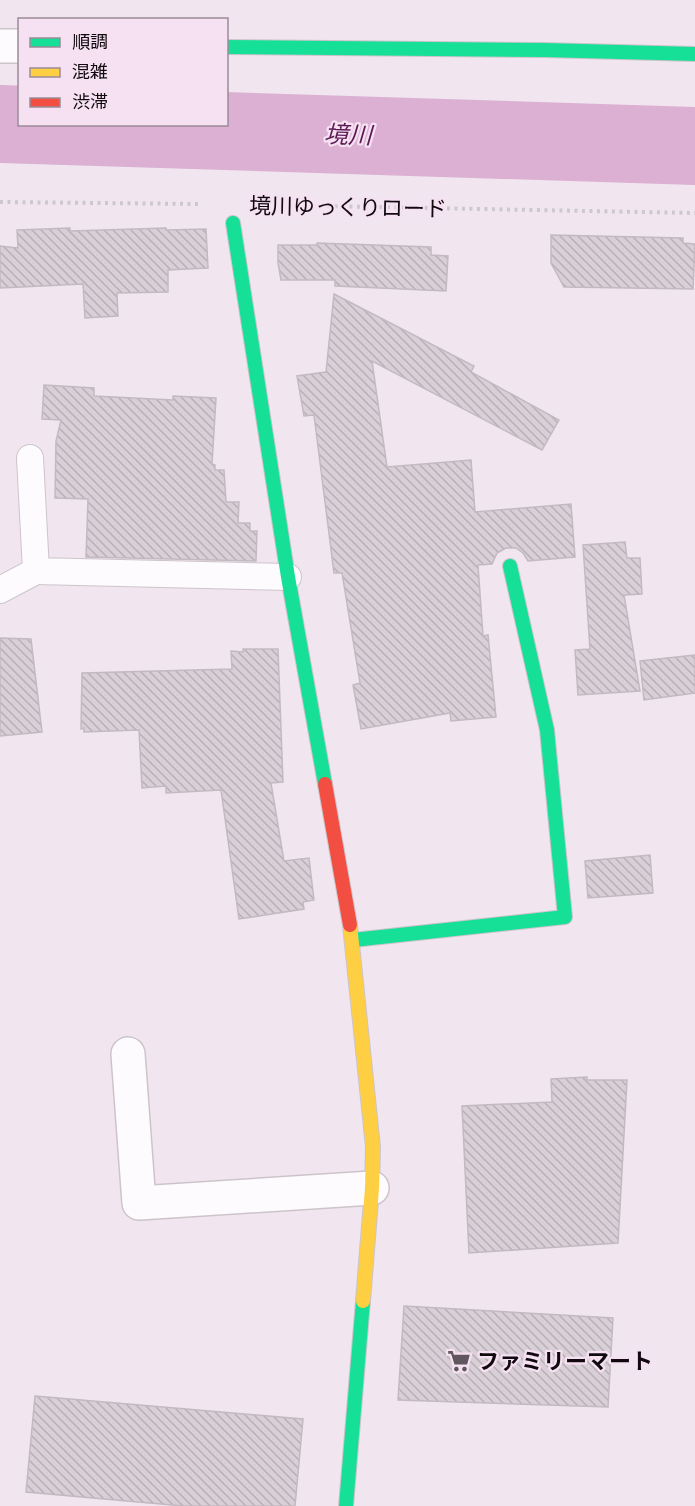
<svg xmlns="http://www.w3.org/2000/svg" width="695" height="1506" font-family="Karla,'Noto Sans JP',sans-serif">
  <defs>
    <pattern id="building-back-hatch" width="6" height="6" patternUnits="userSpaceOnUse" patternTransform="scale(1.5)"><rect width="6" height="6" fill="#d9cfd7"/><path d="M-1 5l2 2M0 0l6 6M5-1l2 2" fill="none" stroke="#b9b0b7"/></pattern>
  </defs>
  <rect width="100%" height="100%" fill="#f1e6ef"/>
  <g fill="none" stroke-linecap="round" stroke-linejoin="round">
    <!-- river -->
    <polyline stroke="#dbb0d3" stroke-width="78" points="0,124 695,146"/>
  </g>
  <!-- building -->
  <g fill="url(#building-back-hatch)" stroke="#c3bac1" stroke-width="1.5">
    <polygon points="70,228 70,231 166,228 166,230 206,229 208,268 168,270 168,292 117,293 118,316 85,318 83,284 0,288 0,246 18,248 17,230"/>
    <polygon points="551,235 683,238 683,243 695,244 693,289 564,287 551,263"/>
    <polygon points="317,243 431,247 431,255 448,256 446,291 335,286 335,280 281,280 278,263 278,245 317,245"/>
    <polygon points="334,294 474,366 471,372 559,420 542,450 372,361 387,467 471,460 475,512 571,504 575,557 528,561 523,553 516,548 506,548 497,553 492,564 478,565 483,636 488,635 496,717 451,721 450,713 361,729 353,685 360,683 342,573 334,573 314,415 304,416 297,376 326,372"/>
    <polygon points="44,385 94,388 94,396 173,400 173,396 216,398 212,464 215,465 215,470 224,470 226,502 239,502 238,523 250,523 250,531 257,531 256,561 86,557 88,499 55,498 56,441 61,420 42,419"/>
    <polygon points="625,542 627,558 640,558 642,594 624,595 640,691 578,695 575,650 590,649 583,545"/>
    <polygon points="0,638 31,639 42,732 0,736"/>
    <polygon points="243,649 278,649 283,782 271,783 284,861 309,858 314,900 303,902 304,909 239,919 221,790 166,793 166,786 142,788 139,730 84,732 84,728 81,729 82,673 232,669 231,651 243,652"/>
    <polygon points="695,655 695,693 644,700 640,661"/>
    <polygon points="650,855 653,893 588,898 585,861"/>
    <polygon points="587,1077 587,1080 627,1080 618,1243 469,1253 462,1106 552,1102 551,1079"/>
    <polygon points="404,1306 613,1318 608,1407 398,1400"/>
    <polygon points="35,1396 303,1419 295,1506 183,1506 26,1492"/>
  </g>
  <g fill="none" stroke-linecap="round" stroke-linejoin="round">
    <!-- lane casing -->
    <g stroke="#cdc4cb" stroke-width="28">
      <g id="lane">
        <polyline points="30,458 36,571 288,577"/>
        <polyline points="0,590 36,571"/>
      </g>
    </g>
    <!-- street casing -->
    <g stroke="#cdc4cb" stroke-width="36">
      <g id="street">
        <polyline points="0,46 20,46"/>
        <polyline points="128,1054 139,1203 372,1188"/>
      </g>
    </g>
    <!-- fast casing -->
    <g stroke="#cdc4cb" stroke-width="16">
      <g id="fast">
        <polyline points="226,47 544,50 695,54"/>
        <polyline points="233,223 288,577 325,784"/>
        <polyline points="353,940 565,917 547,730 510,566"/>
        <polyline points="346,1506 363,1301"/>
      </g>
    </g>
    <!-- slow casing -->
    <g stroke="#cdc4cb" stroke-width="16">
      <polyline id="slow" points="350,925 373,1147 372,1188 363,1301"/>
    </g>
    <!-- jam casing -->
    <g stroke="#cdc4cb" stroke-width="16">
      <polyline id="jam" points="325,784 350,925"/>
    </g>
    <!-- path -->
    <g stroke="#ccc9cc" stroke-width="4" stroke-dasharray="3 4.5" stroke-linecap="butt">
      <polyline points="0,202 199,204"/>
      <polyline points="267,205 695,213"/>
    </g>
    <!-- lane -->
    <use href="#lane" stroke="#fdfbfd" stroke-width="26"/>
    <!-- street -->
    <use href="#street" stroke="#fdfbfd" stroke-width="33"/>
    <!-- fast -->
    <use href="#fast" stroke="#16e098" stroke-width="14"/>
    <!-- slow -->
    <use href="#slow" stroke="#ffcf43" stroke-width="14"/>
    <!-- jam -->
    <use href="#jam" stroke="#f24e42" stroke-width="14"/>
  </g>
  <!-- icons -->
  <defs>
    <g id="supermarket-bare" transform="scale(1.8)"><path d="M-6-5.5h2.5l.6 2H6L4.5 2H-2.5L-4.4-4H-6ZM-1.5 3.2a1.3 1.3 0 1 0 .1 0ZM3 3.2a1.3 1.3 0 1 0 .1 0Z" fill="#5f575d" stroke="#f6e1f2" stroke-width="2.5" paint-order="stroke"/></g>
  </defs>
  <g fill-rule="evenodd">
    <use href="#supermarket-bare" x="459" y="1361"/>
  </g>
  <g text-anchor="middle" stroke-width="4.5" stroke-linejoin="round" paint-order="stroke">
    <!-- street labels -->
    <g font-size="22" fill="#100a0f" stroke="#f6e1f2">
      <text transform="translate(348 207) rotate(1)" y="8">境川ゆっくりロード</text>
    </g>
    <!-- poi labels -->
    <g font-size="22" font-weight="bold" fill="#100a0f" stroke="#f6e1f2" text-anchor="start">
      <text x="477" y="1369">ファミリーマート</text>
    </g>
    <!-- water labels -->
    <g font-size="24" font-style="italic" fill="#5c1a55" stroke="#f6e1f2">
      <text transform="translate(348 135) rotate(2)" y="8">境川</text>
    </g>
  </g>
  <!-- legend -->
  <rect x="18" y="18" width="210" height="108" fill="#f6e1f2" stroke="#9a8b97" stroke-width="1.5"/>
  <rect x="30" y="38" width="30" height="9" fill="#16e098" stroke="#9a8b97" stroke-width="1.5"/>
  <text x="72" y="48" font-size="18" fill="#100a0f">順調</text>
  <rect x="30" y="68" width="30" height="9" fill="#ffcf43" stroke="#9a8b97" stroke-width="1.5"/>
  <text x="72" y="78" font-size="18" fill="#100a0f">混雑</text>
  <rect x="30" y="98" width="30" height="9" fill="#f24e42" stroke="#9a8b97" stroke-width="1.5"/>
  <text x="72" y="108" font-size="18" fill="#100a0f">渋滞</text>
</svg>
